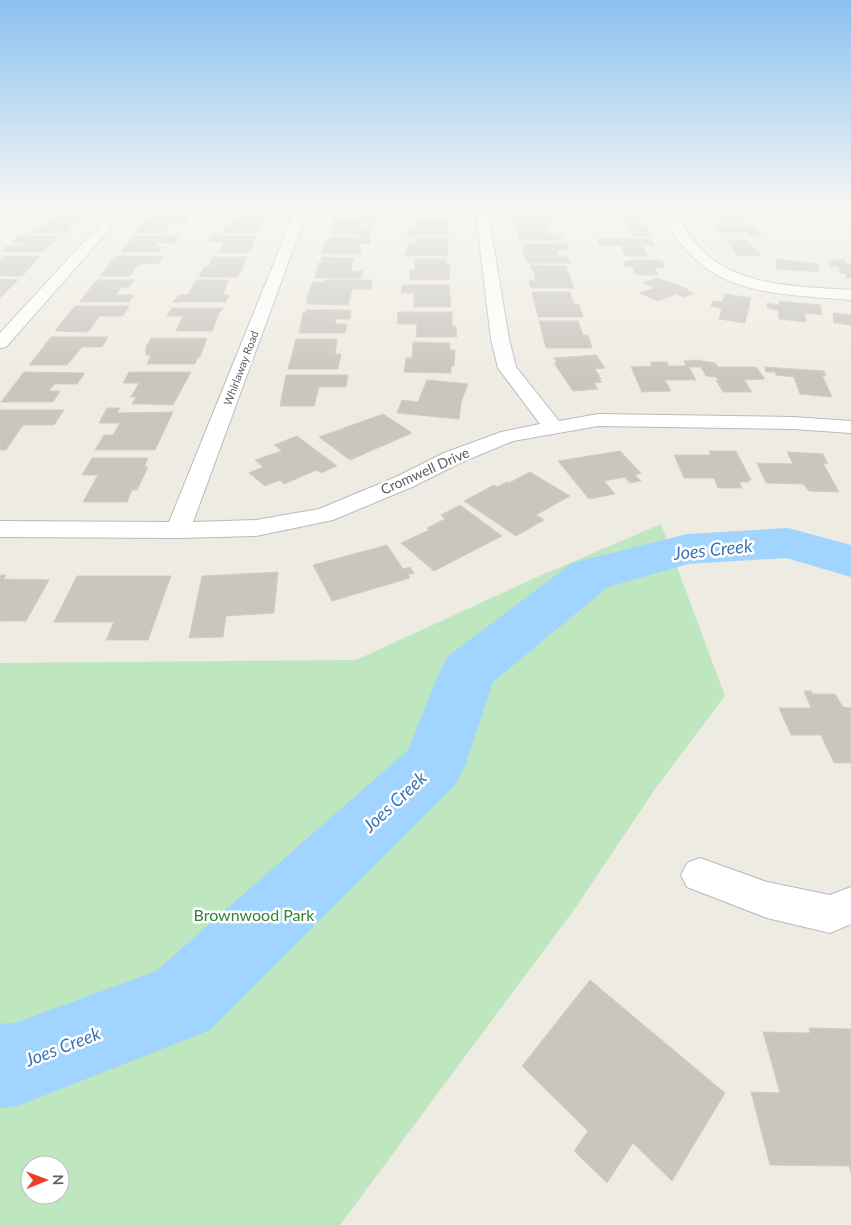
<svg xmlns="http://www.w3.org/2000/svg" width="851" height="1225" font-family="Lato,sans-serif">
  <rect width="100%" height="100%" fill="#eeece2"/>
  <!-- green -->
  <path fill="#bee6bf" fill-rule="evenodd" d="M 661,524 L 725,696 L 655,789 L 576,907 L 340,1225 L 0,1225 L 0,663 L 356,660 L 535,578 ZM 30,1165 L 60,1165 L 60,1195 L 30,1195 Z"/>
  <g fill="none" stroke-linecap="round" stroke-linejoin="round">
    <!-- river -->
    <polygon fill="#a1d4ff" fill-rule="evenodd" points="788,528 851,545 851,577 786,558 688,564 608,587 493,682 465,766 455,785 210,1030 18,1106 0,1108 0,1024 18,1022 156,971 408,750 440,671 448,656 572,563 687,534"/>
  </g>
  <!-- building -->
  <g fill="#c9c6bf" stroke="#d3cdc1">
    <polygon points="64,206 91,206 84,214 45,214 50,209 61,209"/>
    <polygon points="157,206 198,206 183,206 181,209 193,209 189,214 152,213"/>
    <polygon points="244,206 271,206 266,214 240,214"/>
    <polygon points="339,206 368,206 367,215 331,215 332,210 338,210"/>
    <polygon points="406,206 447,206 446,215 422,215 422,207"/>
    <polygon points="513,206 541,206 541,215 555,215 557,221 516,221 516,217 513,217 511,209 514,209"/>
    <polygon points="616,207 634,207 642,220 622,220 621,217 605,217 601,210 618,210"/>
    <polygon points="715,207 734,207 746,220 720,220 714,213 721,213"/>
    <polygon points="52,217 82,217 65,233 28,233 34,227 40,227"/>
    <polygon points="147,217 189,217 185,223 171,223 164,233 134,233"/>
    <polygon points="235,217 263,217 261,221 263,221 255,233 221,233 226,225 230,225"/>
    <polygon points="334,218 375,218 375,222 361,222 360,228 371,228 368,236 359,236 359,234 331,234 332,229 330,229"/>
    <polygon points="419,218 446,218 449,235 407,235 407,229 416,229"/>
    <polygon points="624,222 644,222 652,236 634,236"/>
    <polygon points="516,224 546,224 550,235 560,235 562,240 520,240"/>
    <polygon points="713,225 752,225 762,236 750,236 745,232 719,232"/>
    <polygon points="20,236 59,236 43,252 1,252 7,246 21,246 25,242 12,242"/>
    <polygon points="134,236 179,236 174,243 157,243 154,247 163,247 158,252 121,252"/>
    <polygon points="211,236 256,236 252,248 247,253 218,253 224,242 208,242"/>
    <polygon points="331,237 371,237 370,244 358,244 358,247 361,247 360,254 321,254 325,240 330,240"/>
    <polygon points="415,238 447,238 448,256 404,256 408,244 420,244 415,243"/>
    <polygon points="597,239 651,239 655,246 642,246 648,256 626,256 621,246 600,246"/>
    <polygon points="726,240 747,240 761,256 738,256"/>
    <polygon points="556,242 567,244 569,250 556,250 558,256 567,256 570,263 527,263 522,249 524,249 523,244 557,244"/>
    <polygon points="5,256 40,256 22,276 0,276 0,260"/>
    <polygon points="115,256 163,256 158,264 138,264 130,276 100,276"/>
    <polygon points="213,257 246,257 241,272 237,277 199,277 204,267 208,267"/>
    <polygon points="322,257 354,258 351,271 363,271 361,278 315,278 318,263 321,263"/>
    <polygon points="415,259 446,259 446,264 450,264 449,280 410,280 410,270 415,270"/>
    <polygon points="777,259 819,264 819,272 776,269"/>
    <polygon points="834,259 845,260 846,263 851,264 851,278 846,278 846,274 840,273 839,267 830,266 829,261 834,262"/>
    <polygon points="630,260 662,260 665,267 655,268 658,275 636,275 633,267 625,267 623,262"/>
    <polygon points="530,265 566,266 574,288 531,288 529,281 535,281 535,275"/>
    <polygon points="657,278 688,289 685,290 694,293 684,297 676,294 658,301 639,293 655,288 643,283"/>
    <polygon points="0,279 18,280 0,298"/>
    <polygon points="97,280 134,280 129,287 122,287 116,295 134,295 129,302 79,302"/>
    <polygon points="196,280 228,280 223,295 229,295 226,302 173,302 179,295 188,295"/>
    <polygon points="324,280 372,280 371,289 352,289 348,305 307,304 308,299 306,299 313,282 324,282"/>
    <polygon points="402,285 449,285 451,307 414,307 414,293 401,293"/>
    <polygon points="532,292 570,292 574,304 579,304 583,317 538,317"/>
    <polygon points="725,294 751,298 745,323 719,319 722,308 711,306 713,301 722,302"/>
    <polygon points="779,301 820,305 822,315 805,313 806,322 779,319 778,310 767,308 767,303 779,305"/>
    <polygon points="75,306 129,306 123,316 100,316 88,332 55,331"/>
    <polygon points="172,308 224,308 219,313 212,331 176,331 183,316 167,316"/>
    <polygon points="306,310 351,310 350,319 336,319 335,324 347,324 345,333 299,333 303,313 305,313"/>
    <polygon points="398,312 452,312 452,326 456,326 457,337 416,337 417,324 397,324"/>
    <polygon points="833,313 851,315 851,325 834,323"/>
    <polygon points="539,321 578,321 583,335 588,335 592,348 546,348"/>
    <polygon points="51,337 108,337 102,347 82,347 67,365 29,365"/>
    <polygon points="151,338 207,338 200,357 198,357 195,364 147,364 151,355 146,355 146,347"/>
    <polygon points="296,339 337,339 335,354 341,354 338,369 288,369"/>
    <polygon points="413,342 450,343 450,350 455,350 454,366 451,366 451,373 404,372 406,358 412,358"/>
    <polygon points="596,355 605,368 595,369 601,379 599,379 602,382 594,383 598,389 573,391 554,363 557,363 554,358"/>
    <polygon points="697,360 715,363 718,367 756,367 765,379 744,380 752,392 723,392 716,380 719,380 716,377 706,376 701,367 689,367 696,380 665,380 671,391 642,392 631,367 652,366 650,362 667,362 669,366 686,366 684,361"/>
    <polygon points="765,367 824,371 826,376 822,375 832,397 800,394 794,377 776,375 775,372 766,372"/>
    <polygon points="24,372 85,373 77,384 54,384 49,391 60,391 53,402 1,402"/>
    <polygon points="129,372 191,372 173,405 150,404 132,404 136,397 131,397 139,383 123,383"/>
    <polygon points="286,375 348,375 346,387 319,387 314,406 280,406"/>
    <polygon points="427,380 468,384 461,402 459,419 397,413 402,400 418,402"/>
    <polygon points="107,408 120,408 117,413 173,412 155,450 95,450 104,435 113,435 120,423 99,423"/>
    <polygon points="0,410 64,410 54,425 23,425 6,450 0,450"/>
    <polygon points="383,414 412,433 350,460 319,437"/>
    <polygon points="297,436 337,466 321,473 317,470 284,484 280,480 265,486 249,473 263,467 255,460 282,451 274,445"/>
    <polygon points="620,451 641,473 635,475 641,481 630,483 625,477 604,481 615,494 589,499 558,461"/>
    <polygon points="709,451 736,451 751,480 748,480 749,482 739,482 742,488 718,488 714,478 684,478 674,455 711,455"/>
    <polygon points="787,452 823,454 828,464 823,463 839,492 809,491 803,484 766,483 757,463 793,464"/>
    <polygon points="92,458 148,458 144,467 148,467 137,490 132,490 127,502 83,502 98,475 82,475"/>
    <polygon points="530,472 570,496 536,515 544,520 516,536 464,501 494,485 497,487 507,482 509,483"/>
    <polygon points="460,505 502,536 434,571 401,543 429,530 427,528 445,519 441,515"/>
    <polygon points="387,545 403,569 410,567 414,573 408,575 410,578 332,601 313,565"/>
    <polygon points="278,572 274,613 226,616 223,637 189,638 202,576"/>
    <polygon points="0,575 6,575 3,579 49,580 26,621 0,621"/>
    <polygon points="77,576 171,576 148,640 106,640 114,622 54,622"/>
    <polygon points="804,691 811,691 812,694 835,694 843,707 851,708 851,763 834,763 821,735 791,735 779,708 811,708"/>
    <polygon points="590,980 725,1093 672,1181 633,1143 607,1183 574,1151 588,1131 522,1066"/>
    <polygon points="809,1028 851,1029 851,1173 849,1166 770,1165 751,1092 780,1093 763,1032 810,1033"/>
  </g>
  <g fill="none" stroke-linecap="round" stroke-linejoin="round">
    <!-- minor casing -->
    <g stroke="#b8babf" stroke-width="2">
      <g id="minor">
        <polygon points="117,206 130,206 6,347 0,348 0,333"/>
        <polygon points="297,206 309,206 193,522 256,520 319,509 396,477 444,453 501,432 540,424 498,368 491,339 475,206 487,206 509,339 516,367 559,421 598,414 793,417 851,421 851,433 793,429 598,426 513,441 460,463 412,487 333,520 256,536 178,538 0,537 0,521 169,522"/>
        <path d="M 658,206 L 670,206 C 680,220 688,235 699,247 C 737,288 800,286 851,290 L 851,300 C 798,295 732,297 692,256 C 678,242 667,223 658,206 Z"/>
        <polygon points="828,206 841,206 851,213 851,224 846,223"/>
        <polygon points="700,858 767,882 830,895 851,887 851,924 830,933 767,918 687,887 681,875 687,863"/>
      </g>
    </g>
    <!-- major casing -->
    <g stroke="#f4cb55" stroke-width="2">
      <polygon id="major" points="6,206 19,206 5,220 0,221 0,210"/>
    </g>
    <!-- minor -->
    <use href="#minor" fill="#fff" fill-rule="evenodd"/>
    <!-- major -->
    <use href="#major" fill="#fff2a6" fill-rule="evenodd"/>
  </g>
  <!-- sky -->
  <linearGradient id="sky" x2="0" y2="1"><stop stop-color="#8bc1f1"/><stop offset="0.55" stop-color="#f7f6f2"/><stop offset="1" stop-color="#f7f6f2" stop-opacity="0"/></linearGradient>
  <rect width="851" height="377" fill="url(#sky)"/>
  <g text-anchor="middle" stroke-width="5" stroke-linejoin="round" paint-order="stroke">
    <!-- far-street labels -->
    <g font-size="11" fill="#5b5e64" stroke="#fff">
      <text transform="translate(241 368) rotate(-69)" y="4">Whirlaway Road</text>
    </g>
    <!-- street labels -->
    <g font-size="14" fill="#5b5e64" stroke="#fff">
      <text transform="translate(425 471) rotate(-24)" y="5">Cromwell Drive</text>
    </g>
    <!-- near-park labels -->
    <g font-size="16" fill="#328338" stroke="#fff">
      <text x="254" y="921">Brownwood Park</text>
    </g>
    <!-- near-water labels -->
    <g font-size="18" font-style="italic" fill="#3c74b3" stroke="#fff">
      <text transform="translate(713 550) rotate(-6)" y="6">Joes Creek</text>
      <text transform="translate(395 802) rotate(-43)" y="6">Joes Creek</text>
      <text transform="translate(63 1047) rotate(-21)" y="6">Joes Creek</text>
    </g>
  </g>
  <!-- north arrow -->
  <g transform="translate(45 1180) rotate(89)"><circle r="24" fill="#ffffff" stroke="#bdbfc1"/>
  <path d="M0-4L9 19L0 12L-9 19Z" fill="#ec3d2a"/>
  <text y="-8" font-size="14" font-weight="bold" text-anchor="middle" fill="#5b5e64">N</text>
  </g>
</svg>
